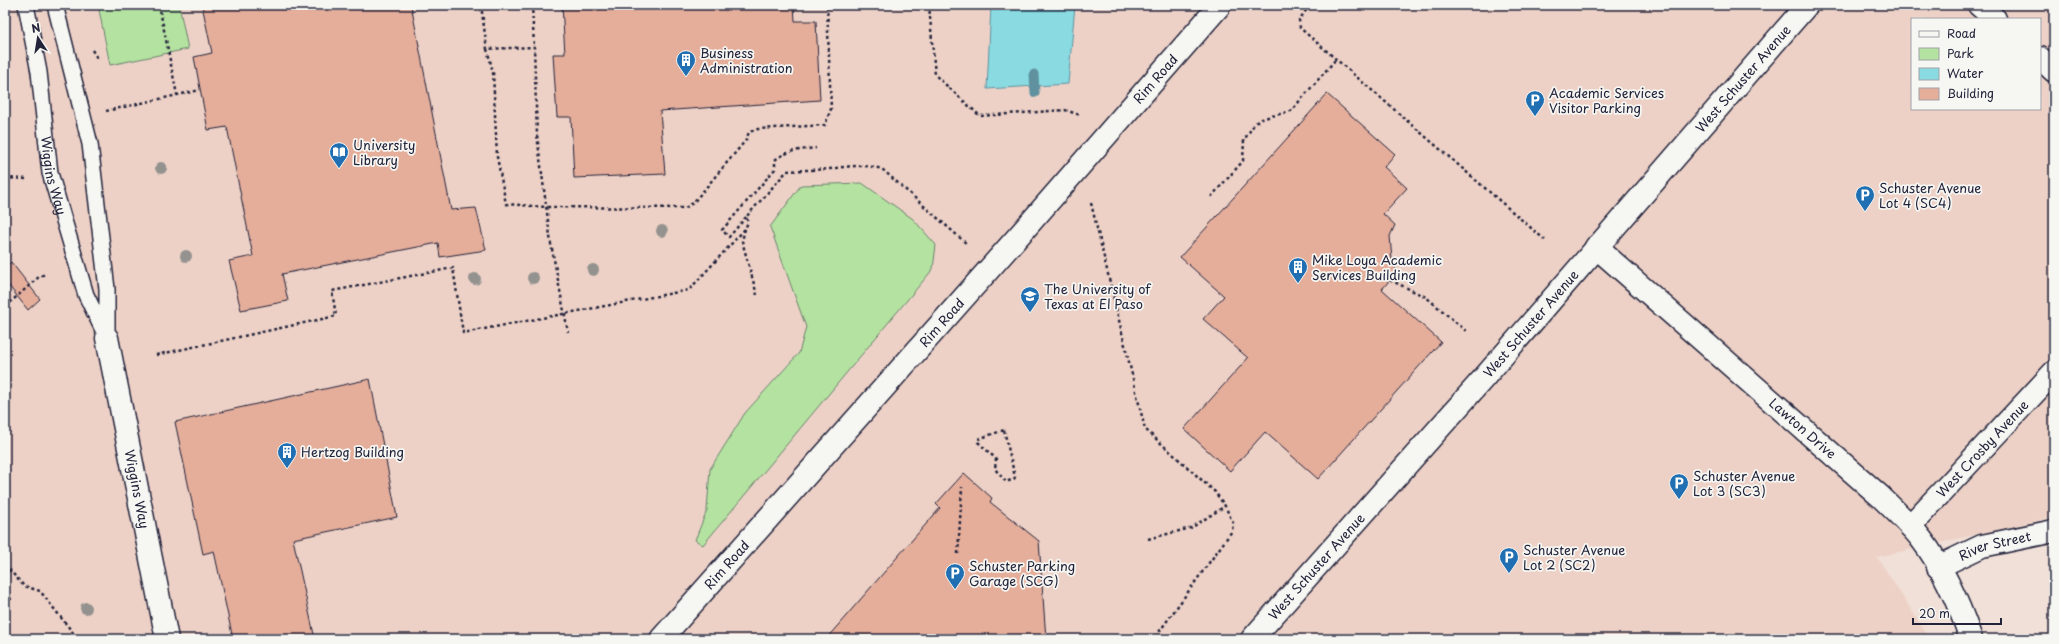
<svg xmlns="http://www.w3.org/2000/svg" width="2059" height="644" font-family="'Playpen Sans',sans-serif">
  <rect width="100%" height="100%" fill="#f1e0d8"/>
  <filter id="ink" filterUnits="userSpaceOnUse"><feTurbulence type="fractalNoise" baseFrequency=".025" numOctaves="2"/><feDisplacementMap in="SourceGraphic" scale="8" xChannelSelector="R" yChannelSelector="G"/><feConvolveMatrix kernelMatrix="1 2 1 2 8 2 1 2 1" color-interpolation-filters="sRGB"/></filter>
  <g filter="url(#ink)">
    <!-- built -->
    <path fill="#edd1c6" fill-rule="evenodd" d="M 5,5 L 2054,5 L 2054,517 L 1877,557 L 1930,639 L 5,639 ZM 1912,19 L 2040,19 L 2040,109 L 1912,109 Z"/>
    <!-- green -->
    <g fill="#b4e2a0" stroke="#6b826e">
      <polygon points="98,5 179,5 188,49 110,65"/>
      <polygon points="862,183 913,219 936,245 933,269 703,545 695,540 707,510 710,469 745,413 799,353 806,327 770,227 801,185"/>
    </g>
    <!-- water -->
    <polygon fill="#89dbe1" stroke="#60919f" points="991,5 1075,5 1068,84 987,89"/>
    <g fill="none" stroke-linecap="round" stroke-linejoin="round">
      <!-- stream -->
      <polyline stroke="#60919f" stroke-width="9" points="1034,74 1035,93"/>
    </g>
    <!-- building -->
    <g fill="#e5ae9b" stroke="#22223b">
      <polygon points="202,5 411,5 451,210 476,208 486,250 440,257 438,243 282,274 288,301 241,310 229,261 253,256 227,127 208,130 194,57 212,53"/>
      <polygon points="562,5 794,5 795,21 816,21 820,100 660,111 665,174 574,178 571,117 557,117 553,54 565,54"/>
      <polygon points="1327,94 1395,154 1384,167 1407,188 1383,214 1395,225 1390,236 1392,260 1397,272 1382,289 1441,342 1318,479 1265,432 1230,471 1184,429 1248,358 1203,319 1224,296 1180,257"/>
      <polygon points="11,262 40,299 28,310 5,281 5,268"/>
      <polygon points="370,379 397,517 293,539 315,639 233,639 214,551 203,554 175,422"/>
      <polygon points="964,473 992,498 990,502 1039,541 1046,639 826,639 940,508 936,504"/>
      <polygon points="2054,567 2054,591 2049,568"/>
      <polygon points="5,591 12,599 5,605"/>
    </g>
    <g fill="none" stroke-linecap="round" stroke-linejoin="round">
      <!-- service casing -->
      <g stroke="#22223b" stroke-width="18">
        <g id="service">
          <path id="s1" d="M 26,5 L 39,72 L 50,173 L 86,295 L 107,338"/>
          <polyline points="55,5 90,144 107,289 107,335"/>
        </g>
      </g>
      <!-- minor casing -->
      <g stroke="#22223b" stroke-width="25">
        <g id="minor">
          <polyline points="1979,5 1995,19"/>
          <polyline points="2040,58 2054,71"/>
          <path id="s2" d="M 1596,247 L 1881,497 C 1895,511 1910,524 1922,540 C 1944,569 1959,604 1971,639"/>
          <path id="s3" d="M 107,338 L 167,639"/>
          <path id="s4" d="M 1910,526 L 2054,372"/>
          <path id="s5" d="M 1938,567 L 1982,546 L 2054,531"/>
          <path id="s6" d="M 661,639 L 1023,231 L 1220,5"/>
        </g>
      </g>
      <!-- secondary casing -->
      <g stroke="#22223b" stroke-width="25">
        <g id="secondary">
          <path id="s7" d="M 1252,639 L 1482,380 L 1807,5"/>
        </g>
      </g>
      <!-- path -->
      <g stroke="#22223b" stroke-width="2.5" stroke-dasharray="3 3" stroke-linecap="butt">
        <polyline points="159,5 177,95"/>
        <polyline points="481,5 487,49 534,47 537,135 551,244 568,332"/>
        <polyline points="532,5 534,47"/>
        <polyline points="929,5 935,75 980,116 1065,110 1080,115"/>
        <polyline points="1310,5 1299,20 1300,28 1545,240"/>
        <polyline points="487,49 493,72 497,157 506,204 546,207 685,208 693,203 746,140 749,132 758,129 825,125 831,109 827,5"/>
        <polyline points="92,50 97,58"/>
        <polyline points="106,111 200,90"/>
        <polyline points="5,178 28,179"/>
        <polyline points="1211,197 1243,161 1244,140 1255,123 1264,118 1291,111 1336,59"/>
        <polyline points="1091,203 1145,429 1215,492 1225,506 1233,523 1232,531 1154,639"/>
        <path d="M 746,217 L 729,237 L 722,230 L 775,169 L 775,160 C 787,150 801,150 816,148"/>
        <polyline points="745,229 742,241 757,295"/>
        <polyline points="1390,280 1426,297 1466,331"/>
        <polyline points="5,307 40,276 46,274"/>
        <path d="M 156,355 L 336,316 L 332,291 L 453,268 L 463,333 L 689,290 L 745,229 L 748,222 L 746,217 L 787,171 C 801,170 816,170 830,169 C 848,166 865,164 882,169 L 967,244"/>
        <polygon points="1004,430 1015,477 1014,479 1006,482 995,469 996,459 978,442 978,439"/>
        <polyline points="1148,539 1191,528 1225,506"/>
        <polyline points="958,554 962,487"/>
        <polyline points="5,565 24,586 40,591 78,639"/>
      </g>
      <!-- service -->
      <use href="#service" stroke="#f6f6f2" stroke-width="15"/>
      <!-- minor -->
      <use href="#minor" stroke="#f6f6f2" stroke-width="22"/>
      <!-- secondary -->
      <use href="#secondary" stroke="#f6f6f2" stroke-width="22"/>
    </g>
    <!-- trees -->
    <g fill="#93928f">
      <circle cx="161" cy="168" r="6"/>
      <circle cx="662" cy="231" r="6"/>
      <circle cx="186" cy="256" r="6"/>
      <circle cx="593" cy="270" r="6"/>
      <circle cx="533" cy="278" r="6"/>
      <circle cx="475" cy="279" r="6"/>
      <circle cx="86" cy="608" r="6"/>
    </g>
  </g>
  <!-- icons -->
  <defs>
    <g id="building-pin" transform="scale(1)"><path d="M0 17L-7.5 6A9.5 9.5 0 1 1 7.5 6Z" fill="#1f6fb2" stroke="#f6f6f2"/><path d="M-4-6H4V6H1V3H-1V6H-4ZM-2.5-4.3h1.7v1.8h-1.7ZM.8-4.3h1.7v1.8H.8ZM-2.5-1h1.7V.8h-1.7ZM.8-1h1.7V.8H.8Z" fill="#fff"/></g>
    <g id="parking-pin" transform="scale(1)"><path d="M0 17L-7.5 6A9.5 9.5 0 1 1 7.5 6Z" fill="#1f6fb2" stroke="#f6f6f2"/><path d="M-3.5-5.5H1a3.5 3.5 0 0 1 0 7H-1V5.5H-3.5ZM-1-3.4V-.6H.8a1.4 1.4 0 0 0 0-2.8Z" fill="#fff"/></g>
    <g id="library-pin" transform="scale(1)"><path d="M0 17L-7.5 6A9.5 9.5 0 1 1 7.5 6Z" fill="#1f6fb2" stroke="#f6f6f2"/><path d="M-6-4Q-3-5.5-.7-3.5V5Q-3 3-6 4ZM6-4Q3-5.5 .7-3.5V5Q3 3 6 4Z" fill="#fff"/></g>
    <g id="university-pin" transform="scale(1)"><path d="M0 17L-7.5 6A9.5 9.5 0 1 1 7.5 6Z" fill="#1f6fb2" stroke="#f6f6f2"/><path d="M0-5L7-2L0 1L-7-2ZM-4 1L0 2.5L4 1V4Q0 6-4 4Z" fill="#fff"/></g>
  </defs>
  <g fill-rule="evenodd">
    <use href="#building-pin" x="686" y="60"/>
    <use href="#parking-pin" x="1535" y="100"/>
    <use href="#library-pin" x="339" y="152"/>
    <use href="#parking-pin" x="1865" y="195"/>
    <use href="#building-pin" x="1298" y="267"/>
    <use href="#university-pin" x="1030" y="296"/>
    <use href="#building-pin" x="287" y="452"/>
    <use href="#parking-pin" x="1679" y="483"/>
    <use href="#parking-pin" x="1509" y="557"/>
    <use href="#parking-pin" x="955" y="573"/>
  </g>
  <g text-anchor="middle" stroke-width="3.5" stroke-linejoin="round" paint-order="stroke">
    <!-- poi labels -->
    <g font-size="13" fill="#22223b" stroke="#f6f6f2" text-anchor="start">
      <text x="700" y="58">Business<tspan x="700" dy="15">Administration</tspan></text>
      <text x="1549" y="98">Academic Services<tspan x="1549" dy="15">Visitor Parking</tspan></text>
      <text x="353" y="150">University<tspan x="353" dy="15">Library</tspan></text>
      <text x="1879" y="193">Schuster Avenue<tspan x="1879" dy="15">Lot 4 (SC4)</tspan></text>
      <text x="1312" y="265">Mike Loya Academic<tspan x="1312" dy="15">Services Building</tspan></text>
      <text x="1044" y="294">The University of<tspan x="1044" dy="15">Texas at El Paso</tspan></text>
      <text x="301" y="457">Hertzog Building</text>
      <text x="1693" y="481">Schuster Avenue<tspan x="1693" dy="15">Lot 3 (SC3)</tspan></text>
      <text x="1523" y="555">Schuster Avenue<tspan x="1523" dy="15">Lot 2 (SC2)</tspan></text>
      <text x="969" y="571">Schuster Parking<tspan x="969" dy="15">Garage (SCG)</tspan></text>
    </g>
    <!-- street labels -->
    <g font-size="13" fill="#22223b" stroke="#f6f6f2">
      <text dy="5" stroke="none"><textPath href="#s7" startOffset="745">West Schuster Avenue</textPath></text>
      <text dy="5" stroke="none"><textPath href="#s6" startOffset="747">Rim Road</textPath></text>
      <text dy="5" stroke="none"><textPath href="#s1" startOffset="173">Wiggins Way</textPath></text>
      <text dy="5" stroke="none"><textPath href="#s6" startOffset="423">Rim Road</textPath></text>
      <text dy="5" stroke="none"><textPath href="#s7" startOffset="421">West Schuster Avenue</textPath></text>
      <text dy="5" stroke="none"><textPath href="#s2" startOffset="275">Lawton Drive</textPath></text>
      <text dy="5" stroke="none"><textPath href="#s4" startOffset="106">West Crosby Avenue</textPath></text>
      <text dy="5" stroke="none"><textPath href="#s3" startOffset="154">Wiggins Way</textPath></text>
      <text dy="5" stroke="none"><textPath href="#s5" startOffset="61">River Street</textPath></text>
      <text dy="5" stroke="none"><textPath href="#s6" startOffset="99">Rim Road</textPath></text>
      <text dy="5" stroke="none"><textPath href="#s7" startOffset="97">West Schuster Avenue</textPath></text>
    </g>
  </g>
  <!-- margin -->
  <rect width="2059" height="644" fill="none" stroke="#f6f6f2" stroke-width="20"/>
  <rect x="10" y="10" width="2039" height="624" fill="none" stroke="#22223b" stroke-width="1.5" filter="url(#ink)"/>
  <!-- legend -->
  <rect x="1911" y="18" width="130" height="92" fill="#f6f6f2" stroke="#a1a1a9"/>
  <rect x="1919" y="31" width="20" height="6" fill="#f6f6f2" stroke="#a1a1a9"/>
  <text x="1947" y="38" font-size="12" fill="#22223b">Road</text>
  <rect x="1919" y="48" width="20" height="12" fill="#b4e2a0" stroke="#a1a1a9"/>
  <text x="1947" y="58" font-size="12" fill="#22223b">Park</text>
  <rect x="1919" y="68" width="20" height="12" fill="#89dbe1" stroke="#a1a1a9"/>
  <text x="1947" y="78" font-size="12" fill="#22223b">Water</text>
  <rect x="1919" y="88" width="20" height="12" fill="#e5ae9b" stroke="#a1a1a9"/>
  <text x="1947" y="98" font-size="12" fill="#22223b">Building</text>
  <!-- north arrow -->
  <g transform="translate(38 38) rotate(348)" stroke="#f6f6f2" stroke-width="3" paint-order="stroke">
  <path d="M0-3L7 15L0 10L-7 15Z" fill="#22223b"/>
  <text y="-6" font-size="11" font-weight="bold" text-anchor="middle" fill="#22223b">N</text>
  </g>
  <!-- scale -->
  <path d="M1913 618v6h88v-6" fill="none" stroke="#22223b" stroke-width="2"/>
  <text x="1919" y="618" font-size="12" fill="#22223b" stroke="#f6f6f2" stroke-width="3" paint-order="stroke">20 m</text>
</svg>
